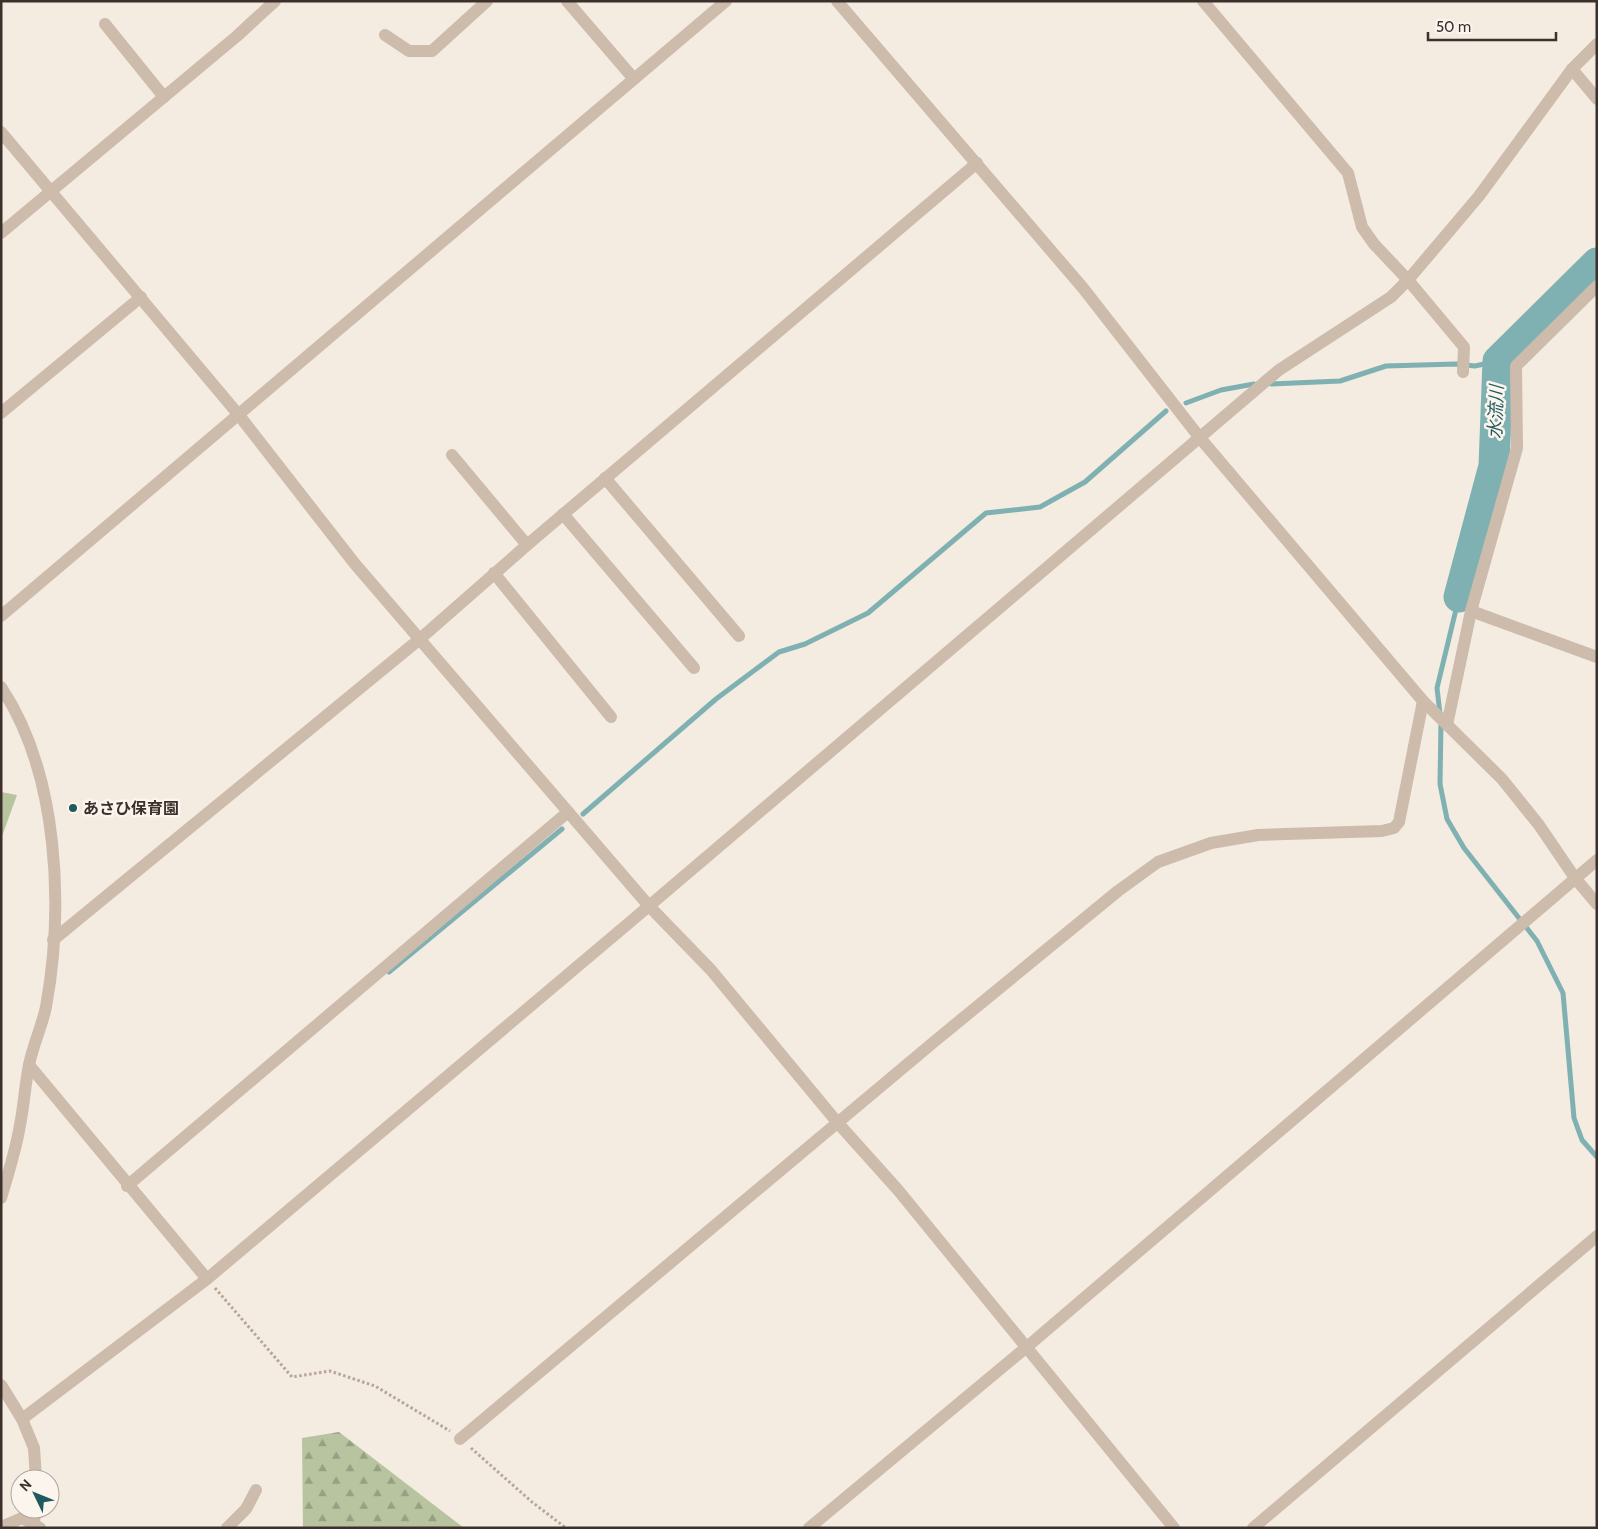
<svg xmlns="http://www.w3.org/2000/svg" width="1598" height="1529" font-family="Cabin,'Noto Sans JP',sans-serif">
  <defs>
    <pattern id="forest-firs" width="22" height="20" patternUnits="userSpaceOnUse" patternTransform="scale(1.25)"><rect width="22" height="20" fill="#b8c4a0"/><path d="M5 1l3.5 6h-7zM16 11l3.5 6h-7z" fill="#97a083"/></pattern>
  </defs>
  <rect width="100%" height="100%" fill="#f4ebe1"/>
  <!-- forest -->
  <polygon fill="url(#forest-firs)" points="339,1432 464,1528 303,1528 302,1438"/>
  <!-- park -->
  <polygon fill="#b8c4a0" points="1,792 17,795 1,839"/>
  <g fill="none" stroke-linecap="round" stroke-linejoin="round">
    <!-- stream -->
    <g stroke="#7fb0b2" stroke-width="5">
      <polyline points="1271,384 1340,381 1386,366 1456,364 1475,366 1498,361"/>
      <polyline points="1186,403 1221,390 1254,384"/>
      <polyline points="1440,714 1437,688 1459,597"/>
      <polyline points="1441,722 1440,784 1447,819 1464,848 1537,941 1563,993 1574,1118 1582,1140 1597,1157"/>
      <polyline points="583,814 716,699 779,652 805,644 868,613 986,513 1040,507 1085,482 1166,411"/>
      <polyline points="389,972 562,829"/>
    </g>
    <!-- river -->
    <polyline stroke="#7fb0b2" stroke-width="31" points="1459,597 1494,466 1498,361 1597,263"/>
    <!-- path -->
    <g stroke="#b9a596" stroke-width="3" stroke-dasharray="2.5 2.5" stroke-linecap="butt">
      <polyline points="215,1288 292,1377 330,1371 375,1386 450,1431"/>
      <polyline points="471,1448 532,1502 566,1528"/>
    </g>
    <!-- minor -->
    <g stroke="#cdbbac" stroke-width="12">
      <polyline points="567,1 634,79"/>
      <polyline points="837,1 1083,288 1200,438 1423,701 1502,779 1539,825 1575,878 1597,904"/>
      <polyline points="1203,1 1348,173 1362,227 1374,244 1408,280 1464,347 1463,372"/>
      <polyline points="105,24 164,97"/>
      <polyline points="385,35 409,51 432,51 487,1"/>
      <polyline points="1572,69 1597,99"/>
      <polyline points="1,132 238,414 355,564 649,906 711,970 837,1122 898,1190 1174,1528"/>
      <polyline points="1,233 237,36 275,1"/>
      <polyline points="1,413 141,297"/>
      <polyline points="452,455 527,545"/>
      <polyline points="605,478 739,636"/>
      <polyline points="563,514 694,668"/>
      <polyline points="494,573 611,717"/>
      <polyline points="1471,611 1597,657"/>
      <polyline points="1,616 726,1"/>
      <path d="M 1,687 C 59,774 64,907 46,1007 C 42,1026 33,1045 29,1065 C 25,1085 24,1105 20,1125 C 16,1150 8,1174 1,1198"/>
      <polyline points="1447,725 1471,611 1517,448 1516,366 1597,286"/>
      <polyline points="53,940 421,638 527,545 977,163"/>
      <polyline points="29,1065 207,1279"/>
      <polyline points="127,1186 568,812"/>
      <polyline points="1,1385 22,1419 34,1448 36,1479"/>
      <polyline points="22,1419 207,1279 649,906 1279,370 1391,297 1408,280 1479,196 1572,69 1597,44"/>
      <polyline points="460,1439 935,1041 1118,891 1158,862 1211,843 1258,835 1382,831 1394,828 1399,822 1423,701"/>
      <polyline points="34,1525 35,1509"/>
      <polyline points="1,1527 22,1518 40,1528"/>
      <polyline points="227,1528 246,1509 256,1490"/>
      <polyline points="809,1528 1028,1346 1597,860"/>
      <polyline points="1253,1528 1597,1236"/>
    </g>
  </g>
  <!-- markers -->
  <circle fill="#1f5a5e" stroke="#fbf5ee" stroke-width="2" cx="73" cy="808" r="5"/>
  <g text-anchor="middle" stroke-width="5" stroke-linejoin="round" paint-order="stroke">
    <!-- poi labels -->
    <g font-size="16" font-weight="bold" fill="#3b302b" stroke="#fbf5ee" text-anchor="start">
      <text x="83" y="814">あさひ保育園</text>
    </g>
    <!-- water labels -->
    <g font-size="18" font-style="italic" fill="#1f5a5e" stroke="#fbf5ee">
      <text transform="translate(1496 412) rotate(-88)" y="6">水流川</text>
    </g>
  </g>
  <!-- border -->
  <rect width="1598" height="1529" fill="none" stroke="#3b302b" stroke-width="5"/>
  <!-- north arrow -->
  <g transform="translate(35 1494) rotate(313)"><circle r="24" fill="#fbf5ee" stroke="#aea6a0"/>
  <path d="M0-4L9 19L0 12L-9 19Z" fill="#1f5a5e"/>
  <text y="-8" font-size="14" font-weight="bold" text-anchor="middle" fill="#3b302b">N</text>
  </g>
  <!-- scale -->
  <path d="M1428 32v8h128v-8" fill="none" stroke="#3b302b" stroke-width="2.5"/>
  <text x="1436" y="32" font-size="15" fill="#3b302b" stroke="#fbf5ee" stroke-width="4" paint-order="stroke">50 m</text>
</svg>
